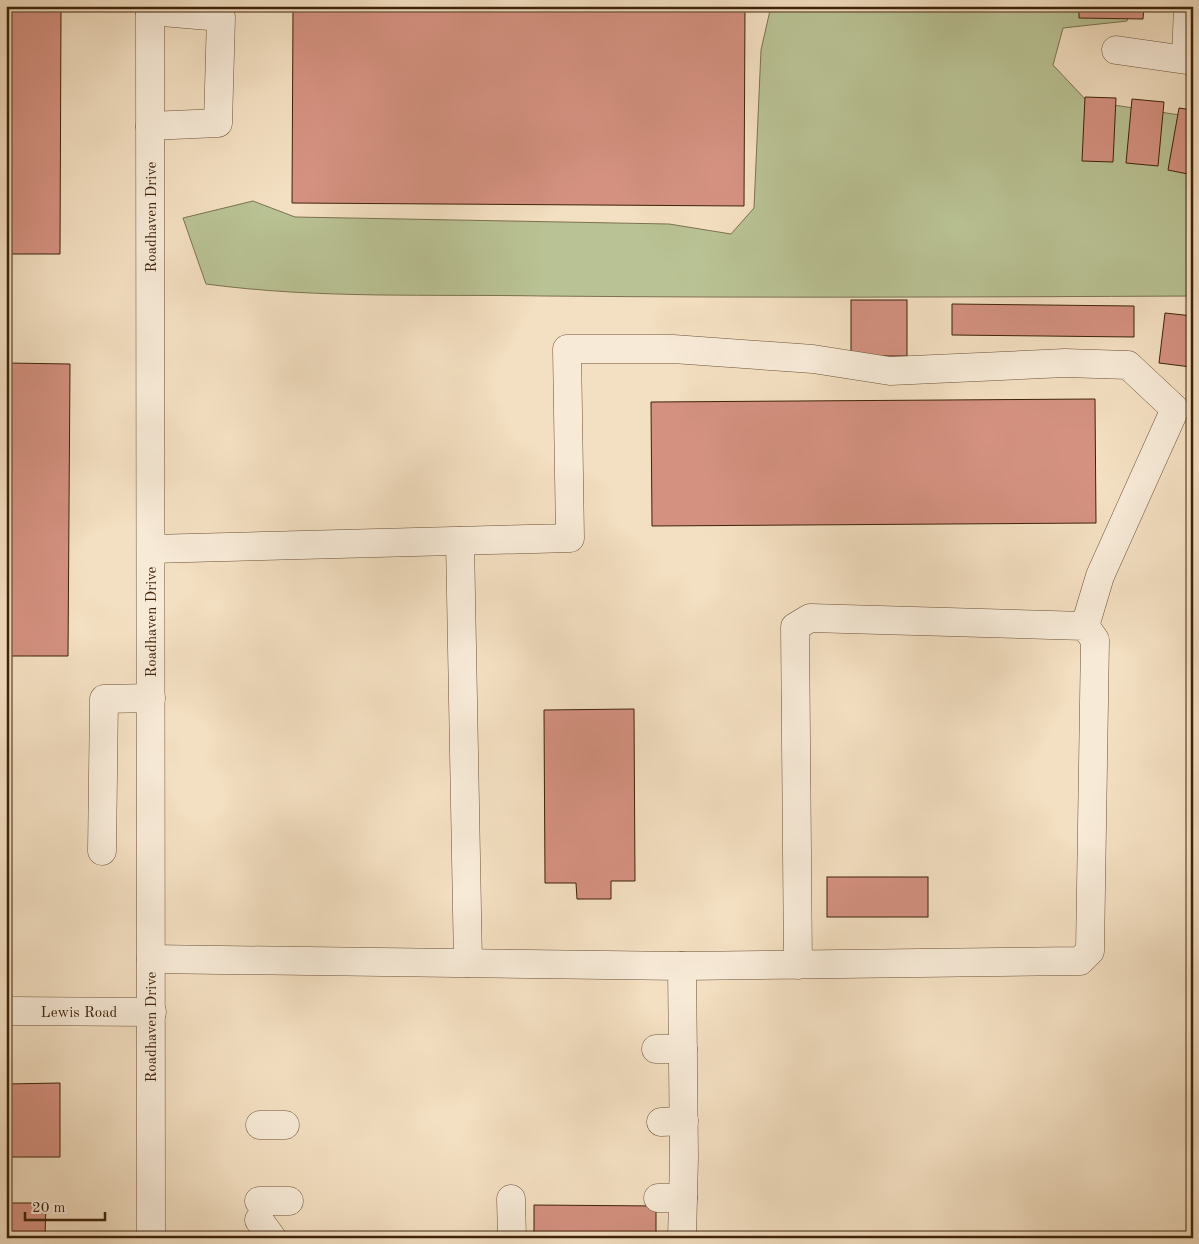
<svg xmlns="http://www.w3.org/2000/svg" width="1199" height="1244" font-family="'Old Standard TT',serif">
  <rect width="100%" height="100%" fill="#f3dfc1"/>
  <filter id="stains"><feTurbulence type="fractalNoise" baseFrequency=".004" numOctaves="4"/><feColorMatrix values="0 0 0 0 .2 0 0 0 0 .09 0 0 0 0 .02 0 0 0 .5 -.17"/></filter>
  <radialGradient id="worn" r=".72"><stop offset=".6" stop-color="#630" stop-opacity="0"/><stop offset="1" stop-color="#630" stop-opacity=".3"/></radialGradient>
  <!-- green -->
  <path fill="#b9c294" stroke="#7c724f" d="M 771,6 L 1132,6 L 1127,21 L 1063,28 L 1053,65 L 1087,101 L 1193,117 L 1193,296 C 976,297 759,298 543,296 C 431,294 317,299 206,284 L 183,218 L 253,201 L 295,217 L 669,224 L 731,234 L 754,208 L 761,50 Z"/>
  <!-- building -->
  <g fill="#d49180" stroke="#3f230a">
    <polygon points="6,6 61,6 60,254 6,254"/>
    <polygon points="293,6 745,6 744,206 292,203"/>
    <polygon points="1079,6 1144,6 1143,19 1079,18"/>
    <polygon points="1085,97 1116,98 1113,162 1082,161"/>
    <polygon points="1132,99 1164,102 1158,166 1126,163"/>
    <polygon points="1179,108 1193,110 1193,175 1168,170"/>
    <rect x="851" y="300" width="56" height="56"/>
    <polygon points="952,304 1134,306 1134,337 952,335"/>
    <polygon points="1165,313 1193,316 1191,367 1159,363"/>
    <polygon points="6,363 70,364 68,656 6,656"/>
    <polygon points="1095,399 1096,523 652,526 651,402"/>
    <polygon points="634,709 635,881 611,881 611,899 577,899 576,883 545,883 544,710"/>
    <rect x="827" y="877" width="101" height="40"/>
    <polygon points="60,1083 60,1157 6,1157 6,1084"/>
    <polygon points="6,1203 46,1203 45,1238 6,1238"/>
    <polygon points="534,1205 656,1206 656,1238 534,1238"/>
  </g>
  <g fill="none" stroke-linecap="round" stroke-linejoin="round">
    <!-- minor casing -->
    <g stroke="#6c5238" stroke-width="29">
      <g id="minor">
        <polyline points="150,6 151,1238"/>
        <polyline points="150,11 221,17 218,123 150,126"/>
        <polyline points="1116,50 1193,61"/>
        <polyline points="1186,59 1188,6"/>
        <polyline points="460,541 468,963"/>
        <polyline points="151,549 570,538 567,349 673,349 813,359 890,371 1065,363 1128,365 1175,409 1100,576 1085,626"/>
        <polyline points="102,851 104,699 151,698"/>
        <polyline points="151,959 682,966 1080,961 1090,951 1095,640 1085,626 810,618 795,627 798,965"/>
        <polyline points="6,1011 152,1012"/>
        <polyline points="656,1049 683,1049"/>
        <polyline points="661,1122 684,1121"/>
        <polyline points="260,1125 285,1125"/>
        <polyline points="658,1198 683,1198"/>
        <polyline points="511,1199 512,1238"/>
        <polyline points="259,1201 289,1201"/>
        <polyline points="259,1220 272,1238"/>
        <polyline points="682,1238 684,1158 682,966"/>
      </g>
    </g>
    <!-- minor -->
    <use href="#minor" stroke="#f7ead7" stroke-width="28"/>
  </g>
  <g text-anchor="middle" stroke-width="4" stroke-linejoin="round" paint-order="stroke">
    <!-- street labels -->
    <g font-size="15" fill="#3f230a" stroke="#f7ead7">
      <text transform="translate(151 217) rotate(-90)" y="5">Roadhaven Drive</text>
      <text transform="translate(151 622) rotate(-90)" y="5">Roadhaven Drive</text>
      <text x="79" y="1017">Lewis Road</text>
      <text transform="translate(151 1027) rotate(-90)" y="5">Roadhaven Drive</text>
    </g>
  </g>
  <!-- margin -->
  <rect width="1199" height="1244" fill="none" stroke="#f3dfc1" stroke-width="25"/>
  <rect x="8" y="8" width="1184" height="1229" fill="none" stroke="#3f230a" stroke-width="2.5"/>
  <rect x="12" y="12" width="1174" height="1219" fill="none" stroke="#3f230a"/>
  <!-- scale -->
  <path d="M25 1212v8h80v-8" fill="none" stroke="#3f230a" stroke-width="2.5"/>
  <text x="32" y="1212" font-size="15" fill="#3f230a" stroke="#f7ead7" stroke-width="4" paint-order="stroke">20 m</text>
  <rect width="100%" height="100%" filter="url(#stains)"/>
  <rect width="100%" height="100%" fill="url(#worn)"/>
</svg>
